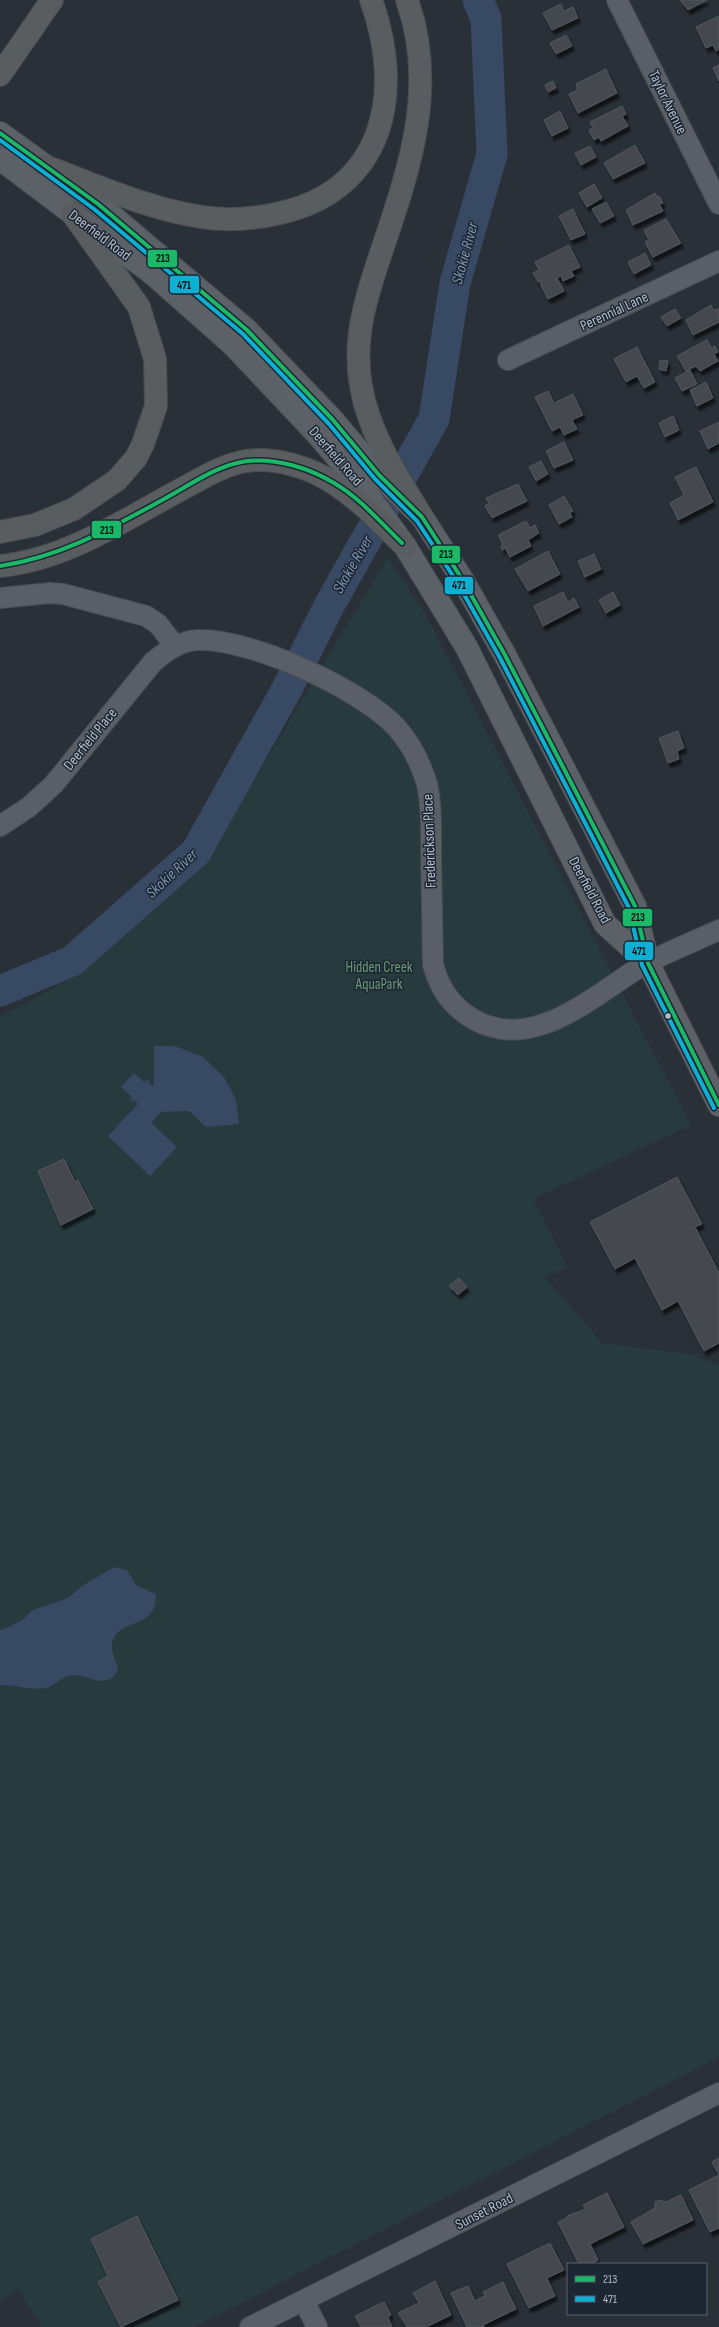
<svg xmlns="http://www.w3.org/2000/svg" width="719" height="2327" font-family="'Sofia Sans Condensed',sans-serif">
  <defs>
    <filter id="shadow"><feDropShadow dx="2.5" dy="4.5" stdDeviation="1" flood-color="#0009"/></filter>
  </defs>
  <rect width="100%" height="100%" fill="#2a3038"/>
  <!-- green -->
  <polygon fill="#273a3e" points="388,557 427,617 691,1125 533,1199 568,1267 545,1277 602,1343 690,1354 719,1365 719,2057 195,2327 42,2327 18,2289 0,2301 0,1017 79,974 205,861"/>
  <!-- water -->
  <g fill="#384963">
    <polygon points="154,1046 175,1046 203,1057 224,1077 236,1100 239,1124 206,1127 189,1111 161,1112 151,1123 177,1147 150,1176 108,1136 138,1104 134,1100 132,1102 130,1099 132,1097 121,1087 134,1073 144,1082 148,1079 152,1087 154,1084"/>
    <path d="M 114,1567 L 127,1570 L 136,1585 L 156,1594 C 157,1633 114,1615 112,1647 C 111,1653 118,1663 118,1671 C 103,1693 88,1671 68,1676 C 61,1678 56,1684 49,1687 C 32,1692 16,1684 0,1685 L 0,1630 L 5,1629 L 22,1620 L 33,1610 L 68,1598 L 82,1586 Z"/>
  </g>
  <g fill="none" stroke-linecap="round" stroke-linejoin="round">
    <!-- river -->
    <polyline stroke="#384963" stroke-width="31" points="0,991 72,961 196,852 288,687 330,604 434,419 455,283 492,154 486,19 478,0"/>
  </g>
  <!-- building -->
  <g fill="#444950" stroke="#52575f" filter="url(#shadow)">
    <polygon points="680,0 707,0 688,10"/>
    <polygon points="561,4 564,11 573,7 578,18 552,30 543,13"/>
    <polygon points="719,16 719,49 716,51 713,45 706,48 696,27"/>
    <polygon points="566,35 572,46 556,54 550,43"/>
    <polygon points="719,65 719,81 713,68"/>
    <polygon points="606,69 617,93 578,113 569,94 578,90 576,84"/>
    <polygon points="553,81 556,88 548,92 545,85"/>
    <polygon points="622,106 626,114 622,116 628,126 601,141 599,137 594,140 589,130 593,128 590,122"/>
    <polygon points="560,111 568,128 552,136 544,120"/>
    <polygon points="635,145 645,163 613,179 604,163"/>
    <polygon points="590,146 596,157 581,165 575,153"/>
    <polygon points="594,184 602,198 587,207 579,193"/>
    <polygon points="655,193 657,197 659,196 663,203 659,204 663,211 633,225 626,210"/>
    <polygon points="606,202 614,216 600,223 592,209"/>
    <polygon points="573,209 585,234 571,240 559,216"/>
    <polygon points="666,219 681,243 653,257 645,242 649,240 644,230"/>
    <polygon points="569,245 580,267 571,271 574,276 563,281 561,276 557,278 564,291 548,299 540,283 543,279 538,282 533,273 539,270 535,262"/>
    <polygon points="645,253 651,265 634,274 628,262"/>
    <polygon points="711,305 713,310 719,309 719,322 693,335 686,320"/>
    <polygon points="675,309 681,318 667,326 661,317"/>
    <polygon points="707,340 712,348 715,346 718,352 714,354 718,361 700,371 696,366 686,371 677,356"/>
    <polygon points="637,347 655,382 644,388 637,376 626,382 614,359"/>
    <polygon points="660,360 668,361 666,371 659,369"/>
    <polygon points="690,370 697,384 682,391 675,378"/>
    <polygon points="706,382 713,398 697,406 690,390"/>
    <polygon points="548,391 554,403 573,394 583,415 572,420 577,429 564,435 560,427 552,431 535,397"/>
    <polygon points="673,416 679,430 665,437 659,423"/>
    <polygon points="719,422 719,443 708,449 700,431"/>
    <polygon points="564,442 573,460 554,468 546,451"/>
    <polygon points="541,461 548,474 536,481 529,467"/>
    <polygon points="696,467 713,502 678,520 670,503 684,495 675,477"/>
    <polygon points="518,484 527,501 492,518 485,506 489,503 486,498"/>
    <polygon points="564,496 573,511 570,513 572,517 559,524 549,505"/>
    <polygon points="526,521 530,528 535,525 539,533 528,540 531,546 510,557 505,548 502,550 501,546 503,545 498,535"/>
    <polygon points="548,551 560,574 528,591 515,569"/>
    <polygon points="594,554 601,569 585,577 578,561"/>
    <polygon points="563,592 568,602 574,598 579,607 543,626 534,606"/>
    <polygon points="613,592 620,605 606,613 599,600"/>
    <polygon points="678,731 684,748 677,751 679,759 668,763 659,738"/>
    <polygon points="64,1159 75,1182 78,1180 93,1209 61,1225 38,1171"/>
    <polygon points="677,1177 702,1224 695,1227 719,1273 719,1343 704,1351 678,1301 662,1310 635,1258 615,1269 590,1222"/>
    <polygon points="459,1278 467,1287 458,1295 449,1286"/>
    <polygon points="719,2158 719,2228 710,2232 689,2190 719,2175 712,2162"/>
    <polygon points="607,2193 624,2227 590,2244 598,2260 590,2264 579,2264 558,2222 567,2218 567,2216 586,2209 583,2205"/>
    <polygon points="681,2195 693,2220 643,2244 631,2222 655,2208 655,2202 658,2200 666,2202"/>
    <polygon points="137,2216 178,2300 121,2327 98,2282 108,2276 91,2239"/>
    <polygon points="550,2243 564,2270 547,2278 555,2296 529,2308 507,2264"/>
    <polygon points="435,2281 451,2315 426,2327 407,2327 398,2313 419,2303 413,2293"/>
    <polygon points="503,2282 516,2309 483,2325 484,2327 467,2327 451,2293 468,2286 475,2301 485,2296 483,2292"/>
    <polygon points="384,2302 391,2315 388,2317 392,2327 361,2327 355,2316"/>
  </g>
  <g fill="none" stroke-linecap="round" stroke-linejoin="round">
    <!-- minor casing -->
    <g stroke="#484c53" stroke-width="22">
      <g id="minor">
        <polyline points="617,0 719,204"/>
        <polyline points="508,360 719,261"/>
        <polyline points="0,598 50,593 63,594 146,616 158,624 175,646"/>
        <path d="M 0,826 L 29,807 L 54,784 L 153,662 C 166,651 180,641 198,640 C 250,638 363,690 397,728 C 411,744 421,764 427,784 C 432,806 431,831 431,853 C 432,891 432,928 433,965 C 440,989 451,1006 473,1019 C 535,1055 596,992 647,963 C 670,951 695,941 719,930"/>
        <polyline points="304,2301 317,2327"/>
        <polyline points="250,2327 719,2093"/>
      </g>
    </g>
    <!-- major casing -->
    <g stroke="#484c55" stroke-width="24">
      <g id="major">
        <polyline points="0,133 98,204 247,330 333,420 379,475 422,517 462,579 505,655 635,906 648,963 719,1105"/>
        <polyline points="0,159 154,275 233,345 317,434 363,488 405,546 467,648 605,924 648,963"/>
      </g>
    </g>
    <!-- highway casing -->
    <g stroke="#474c53" stroke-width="24">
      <g id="highway">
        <path d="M 407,0 C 437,84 411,164 384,244 C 368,291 352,336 361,386 C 369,434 397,476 422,517"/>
        <polyline points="0,75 52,0"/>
        <path d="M 42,165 C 94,184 147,209 202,217 C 228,221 255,219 280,213 C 386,189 404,91 371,0"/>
        <polyline points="0,532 35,525 74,509 117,480 136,458 143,444 156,406 155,359 139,307 72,213"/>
        <path d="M 0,566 C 65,560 124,520 180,490 C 201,479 222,465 246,461 C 275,457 310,467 335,484 C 361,501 383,525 405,546"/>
      </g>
    </g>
    <!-- minor -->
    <use href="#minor" stroke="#5a5e66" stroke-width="20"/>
    <!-- major -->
    <use href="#major" stroke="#5c6168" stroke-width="22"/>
    <!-- highway -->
    <use href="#highway" stroke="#5a5d60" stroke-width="22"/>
    <!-- bus-1 casing -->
    <g stroke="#1d2633" stroke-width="7">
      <g id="bus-1">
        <polyline points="0,133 98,204 247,330 333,420 379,475 422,517 462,579 505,655 635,906 648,963 719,1105"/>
        <path d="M 0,566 C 61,557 111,528 164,499 C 190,485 217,465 247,461 C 277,458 309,468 334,483 C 360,498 380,522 402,543"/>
      </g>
    </g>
    <!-- bus-2 casing -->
    <g stroke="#1d2633" stroke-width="7">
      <polyline id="bus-2" points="0,140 94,209 243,334 329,424 375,479 417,521 457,582 500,658 629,908 642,965 714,1108"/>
    </g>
    <!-- bus-1 -->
    <use href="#bus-1" stroke="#1ab867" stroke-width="4"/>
    <!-- bus-2 -->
    <use href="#bus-2" stroke="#0dafd3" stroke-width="4"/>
  </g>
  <!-- markers -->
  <circle fill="#b4bcc9" stroke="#1d2633" stroke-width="1.5" cx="668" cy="1016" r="3.5"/>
  <g text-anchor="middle" stroke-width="3" stroke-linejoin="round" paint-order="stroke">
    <!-- street labels -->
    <g font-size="15" fill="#b4bcc9" stroke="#1d2633">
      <text transform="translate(668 102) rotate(64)" y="5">Taylor Avenue</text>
      <text transform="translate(100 235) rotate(37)" y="5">Deerfield Road</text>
      <text transform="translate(614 311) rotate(-25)" y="5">Perennial Lane</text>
      <text transform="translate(336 456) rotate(49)" y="5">Deerfield Road</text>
      <text transform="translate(90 739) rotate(-51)" y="5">Deerfield Place</text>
      <text transform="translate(429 841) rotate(-92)" y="5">Frederickson Place</text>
      <text transform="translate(590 890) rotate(62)" y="5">Deerfield Road</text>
      <text transform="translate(484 2211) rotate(-27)" y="5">Sunset Road</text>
    </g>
    <!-- park labels -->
    <g font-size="15" fill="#6b9a76" stroke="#1d2633">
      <text x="379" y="972">Hidden Creek<tspan x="379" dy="17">AquaPark</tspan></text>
    </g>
    <!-- water labels -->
    <g font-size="16" font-style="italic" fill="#7c92b1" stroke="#1d2633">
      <text transform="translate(464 253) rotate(-75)" y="6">Skokie River</text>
      <text transform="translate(352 564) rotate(-60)" y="6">Skokie River</text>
      <text transform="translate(171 873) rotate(-43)" y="6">Skokie River</text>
    </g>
  </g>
  <g stroke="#1d2633" stroke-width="1.5">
    <rect x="147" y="249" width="31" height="19" rx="4" fill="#1ab867"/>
    <rect x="169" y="275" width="31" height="19" rx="4" fill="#0dafd3"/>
    <rect x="91" y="520" width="31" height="19" rx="4" fill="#1ab867"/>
    <rect x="431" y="545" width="30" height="19" rx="4" fill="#1ab867"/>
    <rect x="444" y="576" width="30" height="19" rx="4" fill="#0dafd3"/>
    <rect x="622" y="908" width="31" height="19" rx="4" fill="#1ab867"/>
    <rect x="624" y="941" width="30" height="20" rx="4" fill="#0dafd3"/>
  </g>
  <g font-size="11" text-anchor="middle" font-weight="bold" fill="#111">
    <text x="163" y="262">213</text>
    <text x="184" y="289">471</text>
    <text x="107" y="534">213</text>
    <text x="446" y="558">213</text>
    <text x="459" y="589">471</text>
    <text x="638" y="921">213</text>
    <text x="639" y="955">471</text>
  </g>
  <!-- legend -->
  <rect x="567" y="2263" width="140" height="52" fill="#1d2633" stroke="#59626f"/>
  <rect x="575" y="2276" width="20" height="6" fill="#1ab867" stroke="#59626f"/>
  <text x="603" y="2283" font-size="12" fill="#b4bcc9">213</text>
  <rect x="575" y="2296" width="20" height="6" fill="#0dafd3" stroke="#59626f"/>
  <text x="603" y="2303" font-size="12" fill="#b4bcc9">471</text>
</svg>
